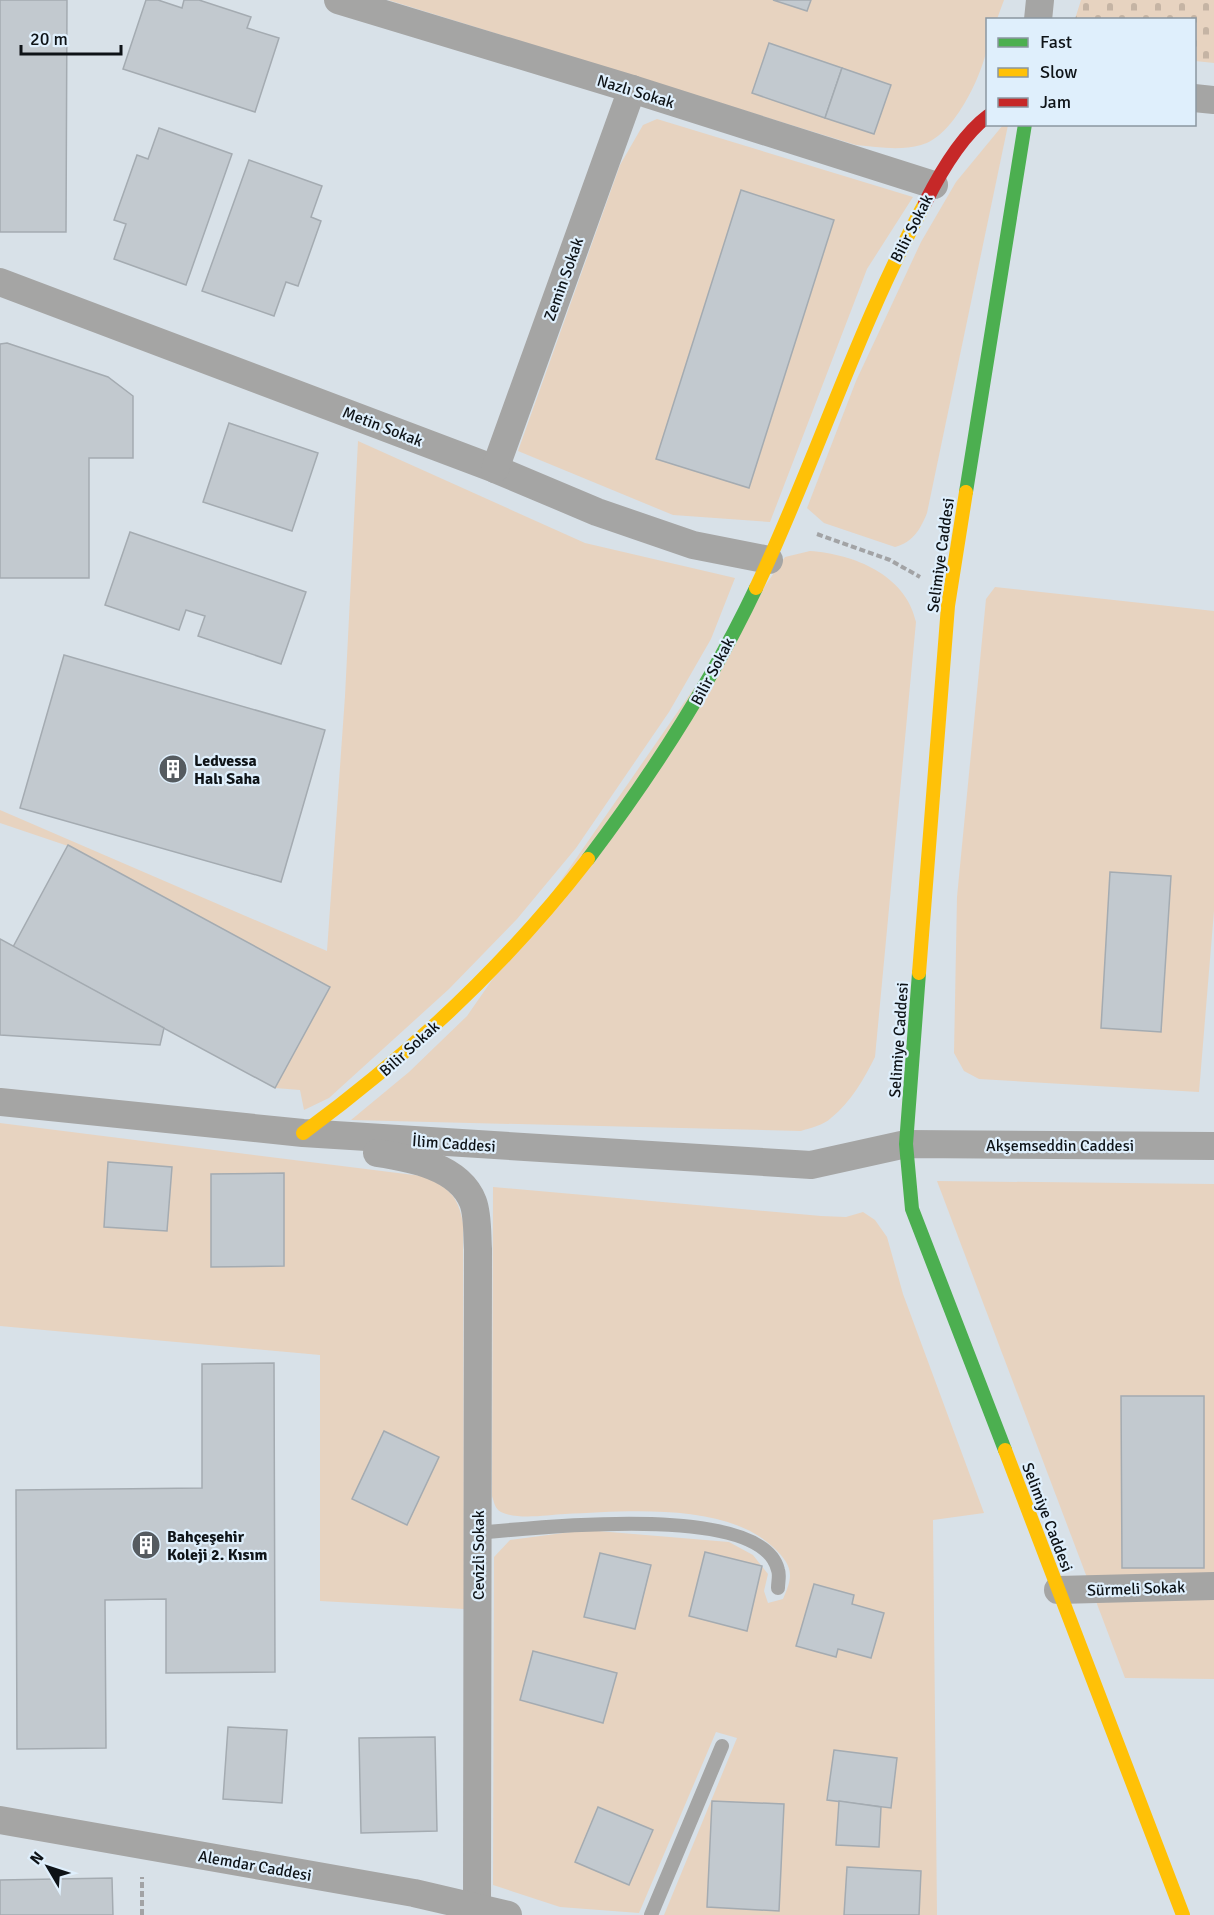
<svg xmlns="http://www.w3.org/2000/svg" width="1214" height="1915" font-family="Signika,sans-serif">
  <defs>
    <pattern id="cemetery-stones" width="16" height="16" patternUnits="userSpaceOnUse" patternTransform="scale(1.5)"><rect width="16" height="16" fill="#e7d3c0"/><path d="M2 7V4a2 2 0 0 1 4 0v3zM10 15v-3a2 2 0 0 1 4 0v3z" fill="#c5b4a4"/></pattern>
  </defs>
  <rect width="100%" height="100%" fill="#d8e1e8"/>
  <!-- green -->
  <g fill="#e7d3c0">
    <path d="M 388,0 L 1004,0 L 997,19 L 988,20 C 987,28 989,39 987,48 C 981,78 953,137 921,145 C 899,151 878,147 856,145 Z"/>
    <polygon points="657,119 913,197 867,269 770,522 673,515 518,451 620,165 643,125"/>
    <path d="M 1003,125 L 1008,125 L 927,513 C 920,530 913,542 895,547 L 824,523 L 807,508 L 856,381 L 921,242 L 956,182 Z"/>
    <polygon points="358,441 585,543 735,578 711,639 669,712 576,848 517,919 449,989 329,1098 304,1110 300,1090 275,1088 329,987 68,846 0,823 0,810 327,951 345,696"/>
    <path d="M 810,551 C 854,554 906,575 916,622 L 875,1057 C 864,1079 851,1102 831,1118 C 824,1125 810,1128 801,1131 L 351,1120 L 409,1072 L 467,1016 L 785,557 Z"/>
    <polygon points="995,587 1214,611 1214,911 1199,1092 979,1079 964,1071 954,1053 957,897 986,599"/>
    <path d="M 0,1123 L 422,1176 C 448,1187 458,1195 463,1223 L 464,1609 L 320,1601 L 320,1355 L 0,1326 Z"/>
    <polygon points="937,1181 1214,1184 1214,1679 1125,1678"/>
    <path d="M 493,1187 L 821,1216 L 846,1217 L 863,1212 L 875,1220 L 887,1237 L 903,1294 L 984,1513 L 933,1520 L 937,1915 L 664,1915 L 737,1738 L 716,1732 L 639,1913 L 560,1907 L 493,1885 L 494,1557 L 510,1540 L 586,1530 L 729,1542 L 753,1555 L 768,1574 L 764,1591 L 768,1603 L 783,1599 C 794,1575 793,1566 773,1547 C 725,1502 627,1511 565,1514 C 547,1515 518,1520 501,1512 C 495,1509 494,1502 492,1496 Z"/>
  </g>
  <!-- cemetery -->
  <polygon fill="url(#cemetery-stones)" points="1081,0 1214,0 1214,63 1195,61 1194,20 1075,19"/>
  <!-- building -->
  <g fill="#c2c9cf" stroke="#a4abb1" stroke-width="1.5">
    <polygon points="0,0 67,0 66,232 0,232"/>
    <polygon points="146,0 158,0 182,8 184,0 199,0 251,17 247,28 279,38 255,112 123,69"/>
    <polygon points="773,0 811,0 807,11"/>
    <polygon points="769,43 842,68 825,118 752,93"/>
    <polygon points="842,68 891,85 874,134 825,118"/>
    <polygon points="159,128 232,154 186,285 114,259 126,224 114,220 137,155 148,159"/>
    <polygon points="249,160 322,186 311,217 321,221 298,286 286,282 274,316 202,291"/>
    <polygon points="741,190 834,220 749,488 656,459"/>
    <polygon points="7,343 108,377 133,396 133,458 89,458 89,578 0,578 0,344"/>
    <polygon points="229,423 318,453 292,531 203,502"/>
    <polygon points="130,532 306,592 281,664 198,636 205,616 186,610 179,630 105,605"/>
    <polygon points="64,655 325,730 281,882 20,808"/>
    <polygon points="68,845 330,987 275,1088 13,947"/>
    <polygon points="1110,872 1171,876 1161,1032 1101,1028"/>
    <polygon points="0,939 164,1028 160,1045 0,1035"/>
    <polygon points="108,1162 172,1167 167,1231 104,1227"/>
    <polygon points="284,1173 284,1266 211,1267 211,1174"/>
    <polygon points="274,1363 275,1672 166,1673 166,1599 105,1600 106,1748 17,1749 16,1490 202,1488 202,1364"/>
    <polygon points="1121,1396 1204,1396 1204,1568 1122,1568"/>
    <polygon points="384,1431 439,1457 407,1525 352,1499"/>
    <polygon points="705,1552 762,1566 747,1631 689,1616"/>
    <polygon points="600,1553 651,1565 635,1629 584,1617"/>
    <polygon points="814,1584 854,1595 852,1604 884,1613 871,1658 838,1649 836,1657 796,1646"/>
    <polygon points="533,1651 617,1673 603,1723 520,1700"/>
    <polygon points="228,1727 287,1730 282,1803 223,1799"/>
    <polygon points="435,1737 437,1831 361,1833 359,1738"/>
    <polygon points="834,1750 897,1758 891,1808 827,1800"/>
    <polygon points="712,1801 784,1804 779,1911 707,1907"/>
    <polygon points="839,1801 881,1807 879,1847 836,1845"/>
    <polygon points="598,1807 653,1830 629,1885 575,1862"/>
    <polygon points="847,1867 921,1871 919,1915 844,1915"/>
    <polygon points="112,1878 113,1915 0,1915 0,1880"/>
  </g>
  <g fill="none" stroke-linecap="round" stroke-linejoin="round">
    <!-- path -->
    <g stroke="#a2a3a5" stroke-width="4" stroke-dasharray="6 3" stroke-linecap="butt">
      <polyline points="817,534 890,560 920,577"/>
      <polyline points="142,1915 142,1877"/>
    </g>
    <!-- lane -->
    <g stroke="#a5a5a4" stroke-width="14">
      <path d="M 478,1533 C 530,1528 762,1501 778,1570 C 780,1575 778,1582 778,1588"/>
      <polyline points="651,1915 722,1746"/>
    </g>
    <!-- street -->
    <g stroke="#a5a5a4" stroke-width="28">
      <polyline points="338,0 632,89 934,185"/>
      <polyline points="1038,20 1040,0"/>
      <polyline points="1194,98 1214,100"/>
      <polyline points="0,282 495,469 597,512 693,545 769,560"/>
      <polyline points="495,469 632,89"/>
      <polyline points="0,1102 303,1133 811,1165 906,1144 1214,1146"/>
      <path d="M 377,1153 C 410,1158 459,1166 473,1202 C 478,1215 477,1235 478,1249 L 477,1908"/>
      <polyline points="1058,1590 1214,1586"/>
      <polyline points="0,1820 414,1893 508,1915"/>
    </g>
    <!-- fast -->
    <g stroke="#4caf50" stroke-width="14">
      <polyline points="966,492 1025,124"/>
      <path d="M 588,859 C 653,773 710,685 756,588"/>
      <polyline points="919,973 906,1144 912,1209 1005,1450"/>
    </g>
    <!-- slow -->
    <g stroke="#ffc107" stroke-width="14">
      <path d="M 756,588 C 816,461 858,326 925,203"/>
      <polyline points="919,973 948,606 966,492"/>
      <path d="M 303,1133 C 409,1055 507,964 588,859"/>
      <polyline points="1005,1450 1183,1915"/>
    </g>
    <!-- jam -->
    <path stroke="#c62828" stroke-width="14" d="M 925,203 C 940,173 961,136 988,116"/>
  </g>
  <!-- icons -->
  <defs>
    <g id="building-disc" transform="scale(1.5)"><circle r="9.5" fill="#555b60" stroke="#dfeffc"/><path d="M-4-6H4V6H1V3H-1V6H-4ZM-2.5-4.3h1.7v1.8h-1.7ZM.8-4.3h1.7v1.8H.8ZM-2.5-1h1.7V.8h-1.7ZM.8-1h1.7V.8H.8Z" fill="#fff"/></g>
  </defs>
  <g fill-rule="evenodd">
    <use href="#building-disc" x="173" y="769"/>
    <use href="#building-disc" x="146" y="1545"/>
  </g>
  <g text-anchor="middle" stroke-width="4.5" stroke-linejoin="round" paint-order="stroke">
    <!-- street labels -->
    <g font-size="16" fill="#0e1317" stroke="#dfeffc">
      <text transform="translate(636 91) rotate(17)" y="6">Nazlı Sokak</text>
      <text transform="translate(911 228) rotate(-63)" y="6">Bilir Sokak</text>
      <text transform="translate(563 279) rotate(-70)" y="6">Zemin Sokak</text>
      <text transform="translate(383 426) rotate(21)" y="6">Metin Sokak</text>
      <text transform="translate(940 555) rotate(-82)" y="6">Selimiye Caddesi</text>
      <text transform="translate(712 671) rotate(-62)" y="6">Bilir Sokak</text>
      <text transform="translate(898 1040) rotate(-86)" y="6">Selimiye Caddesi</text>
      <text transform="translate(409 1048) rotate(-42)" y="6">Bilir Sokak</text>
      <text transform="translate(454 1143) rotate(4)" y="6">İlim Caddesi</text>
      <text x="1060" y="1151">Akşemseddin Caddesi</text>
      <text transform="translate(1048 1517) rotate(69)" y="6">Selimiye Caddesi</text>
      <text transform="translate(478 1555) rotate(-90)" y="6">Cevizli Sokak</text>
      <text transform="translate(1136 1588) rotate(-2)" y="6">Sürmeli Sokak</text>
      <text transform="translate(255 1865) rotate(10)" y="6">Alemdar Caddesi</text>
    </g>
    <!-- poi labels -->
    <g font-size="16" font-weight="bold" fill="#0e1317" stroke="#dfeffc" text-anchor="start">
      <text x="194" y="766">Ledvessa<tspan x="194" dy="18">Halı Saha</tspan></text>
      <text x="167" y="1542">Bahçeşehir<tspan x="167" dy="18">Koleji 2. Kısım</tspan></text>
    </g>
  </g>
  <!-- legend -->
  <rect x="986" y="18" width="210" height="108" fill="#dfeffc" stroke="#8b97a0" stroke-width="1.5"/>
  <rect x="998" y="38" width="30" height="9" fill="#4caf50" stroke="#8b97a0" stroke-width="1.5"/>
  <text x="1040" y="48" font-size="18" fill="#0e1317">Fast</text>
  <rect x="998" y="68" width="30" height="9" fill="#ffc107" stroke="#8b97a0" stroke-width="1.5"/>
  <text x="1040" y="78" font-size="18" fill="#0e1317">Slow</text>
  <rect x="998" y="98" width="30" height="9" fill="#c62828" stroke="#8b97a0" stroke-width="1.5"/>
  <text x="1040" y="108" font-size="18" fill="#0e1317">Jam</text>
  <!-- north arrow -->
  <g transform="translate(48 1867) rotate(309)" stroke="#dfeffc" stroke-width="4.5" paint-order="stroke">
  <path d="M0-4.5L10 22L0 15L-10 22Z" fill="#0e1317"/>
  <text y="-9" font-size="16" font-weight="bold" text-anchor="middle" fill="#0e1317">N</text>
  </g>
  <!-- scale -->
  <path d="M21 45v9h100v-9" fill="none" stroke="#0e1317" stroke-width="3"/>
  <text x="30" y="45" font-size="18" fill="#0e1317" stroke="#dfeffc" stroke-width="4.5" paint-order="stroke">20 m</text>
</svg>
